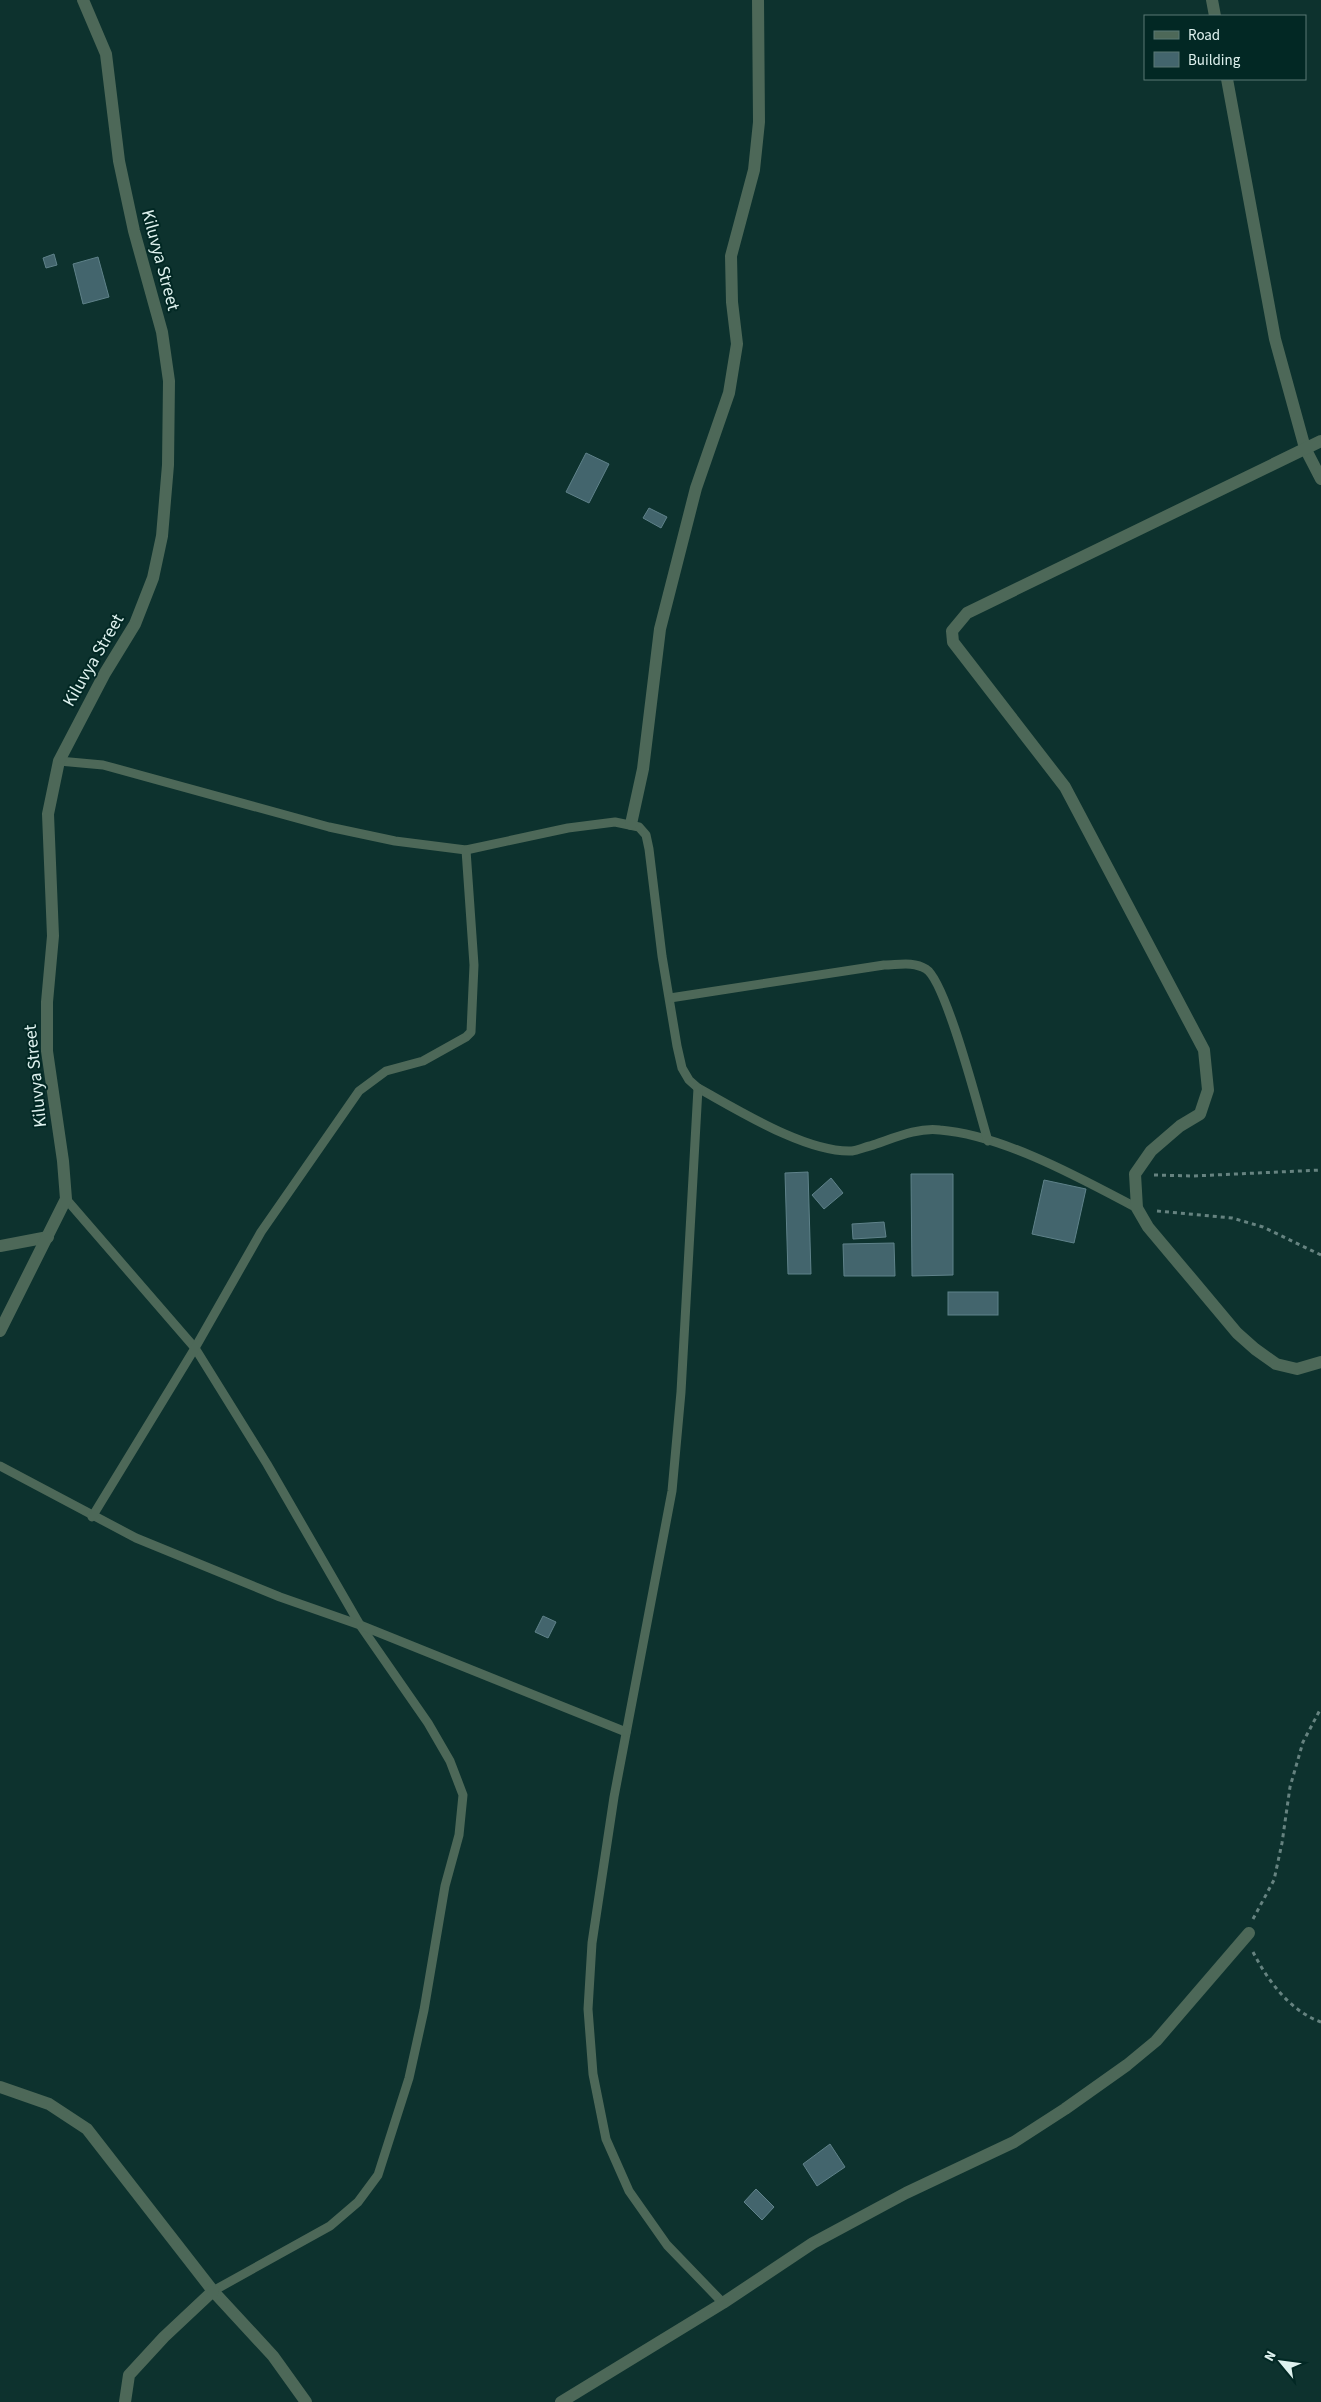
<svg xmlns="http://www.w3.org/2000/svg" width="1321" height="2402" font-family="'Source Sans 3',sans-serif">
  <rect width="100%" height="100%" fill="#0d322e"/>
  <!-- building -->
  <g fill="#43656d" stroke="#5f828a">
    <polygon points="54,254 57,265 46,268 43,258"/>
    <polygon points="98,257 109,297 83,304 73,264"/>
    <polygon points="586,453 609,464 589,503 566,492"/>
    <polygon points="649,508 667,517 661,528 643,518"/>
    <polygon points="808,1172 811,1274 788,1274 785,1173"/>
    <polygon points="911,1174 953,1174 953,1275 912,1276"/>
    <polygon points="831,1178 843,1193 824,1209 812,1195"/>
    <polygon points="1044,1180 1086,1189 1074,1243 1032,1234"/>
    <polygon points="884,1222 886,1237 853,1239 852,1224"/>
    <polygon points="894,1243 895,1276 844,1276 843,1244"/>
    <rect x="948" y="1292" width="50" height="23"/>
    <polygon points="543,1616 556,1622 548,1638 535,1632"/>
    <polygon points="830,2144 845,2167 817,2186 803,2164"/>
    <polygon points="756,2189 774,2207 762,2220 744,2202"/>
  </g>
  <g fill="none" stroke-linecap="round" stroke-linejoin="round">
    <!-- path -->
    <g stroke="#668380" stroke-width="3" stroke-dasharray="4 4" stroke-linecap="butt">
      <polyline points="1154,1175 1193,1176 1321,1170"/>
      <polyline points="1157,1211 1232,1218 1263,1227 1321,1255"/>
      <polyline points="1253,1919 1274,1880 1282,1843 1290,1787 1303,1742 1321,1708"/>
      <path d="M 1253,1952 C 1268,1981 1290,2011 1321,2022"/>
    </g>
    <!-- lane -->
    <g stroke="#4d6858" stroke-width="9">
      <path d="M 59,761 L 103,765 L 329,827 L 395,841 L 466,850 L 568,828 L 615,822 L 639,827 L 646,835 L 649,849 L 662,956 L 677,1046 L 682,1068 L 689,1080 L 698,1088 C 738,1110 806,1153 852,1151 C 858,1150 865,1147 870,1146 C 892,1139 917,1127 940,1130 C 1003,1135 1082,1179 1137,1208"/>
      <path d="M 670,998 L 884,965 C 898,965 913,961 926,969 C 946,981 979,1111 988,1141"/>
      <polyline points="698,1088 681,1392 672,1491 614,1797 592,1943 588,2009 593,2074 606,2139 629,2191 667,2245 723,2303"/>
      <polyline points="66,1199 195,1348 267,1464 360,1625 428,1723 450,1761 463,1795 459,1835 445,1886 424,2010 409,2078 378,2175 358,2202 330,2226 213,2291"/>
      <polyline points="0,1466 136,1538 280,1597 360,1625 626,1732"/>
      <polyline points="92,1517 195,1348 261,1232 359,1091 386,1071 423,1061 466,1037 471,1032 474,965 466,850"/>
    </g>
    <!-- street -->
    <g stroke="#4d6858" stroke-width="12">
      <polyline points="1212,0 1215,16"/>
      <polyline points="1227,79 1275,339 1305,448 1321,479"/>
      <polyline points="1321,441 967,613 952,631 953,642 1065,787 1204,1050 1208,1090 1200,1114 1180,1126 1151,1151 1135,1174 1137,1208 1148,1227 1185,1271 1237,1333 1255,1349 1276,1364 1297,1369 1321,1362"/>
      <polyline points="631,824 643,769 660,629 696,488 729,393 737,344 732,302 731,256 754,170 759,122 758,0"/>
      <polyline points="0,1246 48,1237"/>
      <polyline points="0,1331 66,1199 63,1161 47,1051 47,1002 53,936 48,814 59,761 105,673 135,624 153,578 162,536 168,465 169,381 162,332 134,231 119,161 106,54 83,0"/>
      <polyline points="0,2087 49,2104 87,2129 213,2291 273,2356 306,2402"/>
      <polyline points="125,2402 129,2375 164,2337 213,2291"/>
      <polyline points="561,2402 723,2303 813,2243 906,2193 1014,2142 1065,2109 1127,2065 1156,2041 1249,1933"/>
    </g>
  </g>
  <g text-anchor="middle" stroke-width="4" stroke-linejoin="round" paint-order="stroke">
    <!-- street labels -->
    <g font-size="18" fill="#def1ee" stroke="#022824">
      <text transform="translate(161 260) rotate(75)" y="6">Kiluvya Street</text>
      <text transform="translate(93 660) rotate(-60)" y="6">Kiluvya Street</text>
      <text transform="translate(35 1076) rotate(-96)" y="6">Kiluvya Street</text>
    </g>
  </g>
  <!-- legend -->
  <rect x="1144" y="15" width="162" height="65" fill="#022824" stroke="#5a7875"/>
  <rect x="1154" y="31" width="25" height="8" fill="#4d6858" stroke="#5a7875"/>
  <text x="1188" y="40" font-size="15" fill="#def1ee">Road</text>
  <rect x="1154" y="52" width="25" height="15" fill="#43656d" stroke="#5a7875"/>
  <text x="1188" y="65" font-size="15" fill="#def1ee">Building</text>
  <!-- north arrow -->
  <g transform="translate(1281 2362) rotate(299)" stroke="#022824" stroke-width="4" paint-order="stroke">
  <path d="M0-4L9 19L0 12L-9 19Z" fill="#def1ee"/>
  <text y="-8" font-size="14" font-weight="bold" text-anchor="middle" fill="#def1ee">N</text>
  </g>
</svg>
